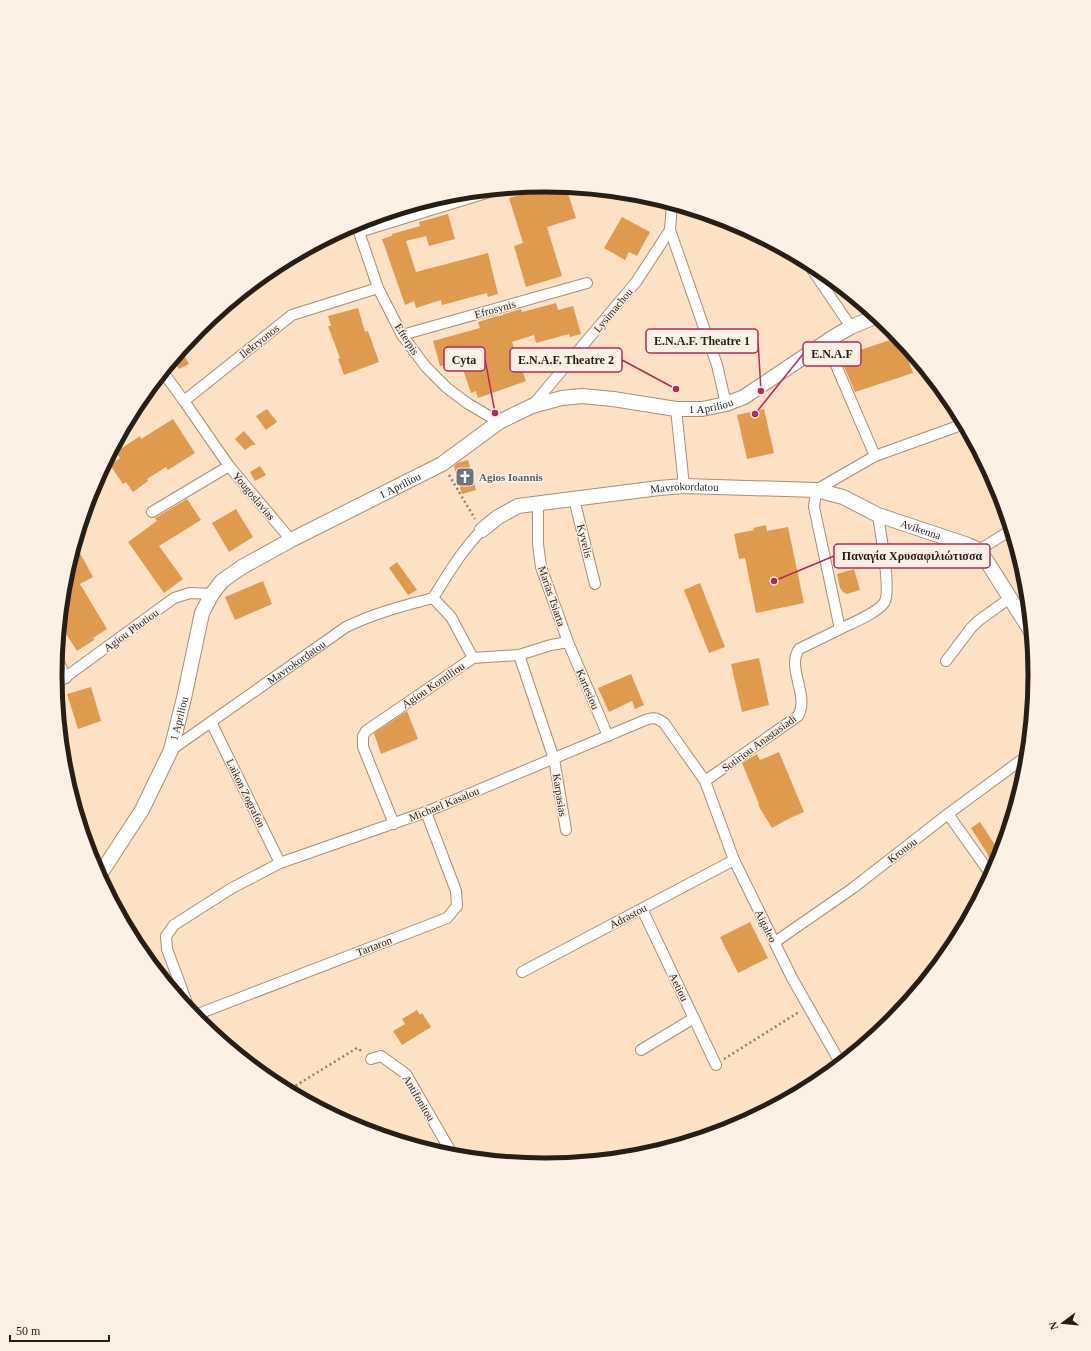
<svg xmlns="http://www.w3.org/2000/svg" width="1091" height="1351" font-family="'Times New Roman',serif">
  <rect width="100%" height="100%" fill="#fde1c5"/>
  <!-- building -->
  <g fill="#e09a4d">
    <polygon points="555,186 566,187 576,218 547,227 562,276 526,287 514,246 523,243 509,198"/>
    <polygon points="448,214 455,239 429,246 426,236 406,241 416,272 488,253 498,294 488,297 487,293 442,305 441,300 416,308 414,301 405,305 382,239 392,236 392,234 420,226 419,222"/>
    <polygon points="622,217 650,232 637,256 629,252 625,260 604,248"/>
    <polygon points="556,303 558,310 573,306 581,334 570,337 569,334 536,343 534,335 512,342 526,381 478,398 476,391 471,393 460,361 440,366 433,341 480,328 478,322 521,309 522,312"/>
    <polygon points="358,308 365,332 368,331 379,362 344,375 338,359 340,358 328,326 331,326 328,316"/>
    <polygon points="899,337 901,340 913,373 855,392 836,348 850,343 854,352"/>
    <polygon points="181,350 189,364 179,369 173,360"/>
    <polygon points="267,409 277,422 266,430 256,416"/>
    <polygon points="764,409 774,453 747,459 737,415"/>
    <polygon points="173,419 195,453 168,470 166,467 147,479 148,481 133,492 126,482 123,484 110,465 120,458 116,452 140,436 141,439"/>
    <polygon points="244,431 256,445 252,445 245,450 235,439"/>
    <polygon points="468,460 476,490 462,494 454,466 457,463"/>
    <polygon points="260,466 266,475 255,481 250,472"/>
    <polygon points="187,499 201,520 159,546 183,579 164,593 128,542 157,521 155,518"/>
    <polygon points="236,509 253,537 229,552 212,523"/>
    <polygon points="766,525 767,531 788,527 804,603 756,613 745,558 739,559 734,534 754,530 753,528"/>
    <polygon points="75,544 93,577 80,584 107,629 93,638 94,640 77,651 60,624 64,580"/>
    <polygon points="397,562 417,590 408,595 389,568"/>
    <polygon points="854,569 860,590 847,594 843,592 840,588 837,574"/>
    <polygon points="263,581 272,604 235,620 225,597"/>
    <polygon points="700,583 725,647 709,653 684,590"/>
    <polygon points="759,658 769,705 742,712 731,664"/>
    <polygon points="631,674 644,705 635,709 632,701 609,712 598,688"/>
    <polygon points="91,687 101,721 78,729 67,694"/>
    <polygon points="407,711 418,739 381,754 374,733"/>
    <polygon points="779,752 804,812 790,818 772,828 758,805 759,804 742,763 757,754 760,760"/>
    <polygon points="980,822 997,848 1001,856 995,869 991,864 987,853 971,828"/>
    <polygon points="750,922 768,958 738,973 720,937"/>
    <polygon points="417,1010 420,1015 422,1013 431,1027 402,1045 393,1031 405,1024 402,1019"/>
  </g>
  <g fill="none" stroke-linecap="round" stroke-linejoin="round">
    <!-- street casing -->
    <g stroke="#a88e75" stroke-width="12">
      <g id="street">
        <polyline points="356,223 378,288 402,335 426,367 447,388 467,403 499,422"/>
        <polyline points="670,230 717,365 726,404"/>
        <polyline points="359,232 496,190"/>
        <polyline points="807,262 851,327"/>
        <polyline points="402,335 587,283"/>
        <polyline points="826,342 875,456"/>
        <polyline points="163,372 184,401 292,315 378,288"/>
        <polyline points="184,401 229,466"/>
        <polyline points="532,406 636,282 670,230 672,204"/>
        <polyline points="676,409 684,486"/>
        <polyline points="574,499 595,584"/>
        <polyline points="538,503 538,544 541,567 568,642 608,736"/>
        <polyline points="152,512 229,466 291,540"/>
        <polyline points="979,550 1011,530"/>
        <polyline points="433,598 451,617 473,658"/>
        <path d="M 840,629 C 852,623 877,613 884,603 C 892,592 880,531 878,515"/>
        <polyline points="519,655 554,759 566,830"/>
        <polyline points="57,658 66,678"/>
        <polyline points="946,661 971,628 978,621 1010,598"/>
        <polyline points="56,684 174,598 190,593 212,594"/>
        <polyline points="211,722 280,863"/>
        <path id="s1" d="M 171,750 L 346,627 C 375,613 402,606 433,598 C 448,574 462,550 482,530"/>
        <path d="M 705,781 L 798,716 C 810,696 786,668 799,649 L 840,629 L 814,507 L 816,490 L 875,456 L 964,424"/>
        <polyline points="948,814 992,876"/>
        <polyline points="394,824 363,747 363,736 366,731 473,658 519,655 551,645 568,642"/>
        <polyline points="642,909 716,1065"/>
        <polyline points="775,942 853,888 948,814 1028,755"/>
        <polyline points="522,972 734,860"/>
        <path d="M 190,1011 L 167,949 L 166,936 L 174,925 L 232,888 L 280,863 L 426,812 L 643,721 C 652,717 656,717 664,723 L 705,781 L 734,860 L 792,978 L 841,1064"/>
        <polyline points="193,1016 447,918 457,906 456,891 426,812"/>
        <polyline points="641,1050 694,1018"/>
        <polyline points="371,1059 381,1056 406,1074 454,1157"/>
      </g>
    </g>
    <!-- secondary casing -->
    <g stroke="#a88e75" stroke-width="16">
      <g id="secondary">
        <path id="s2" d="M 482,530 L 498,517 L 518,506 L 659,488 L 684,486 L 816,490 L 843,497 L 878,515 L 968,545 L 979,550 L 986,560 L 1032,633"/>
        <path id="s3" d="M 99,876 L 142,810 L 171,750 L 184,698 L 202,613 L 212,594 L 222,581 L 242,567 L 291,540 L 442,464 L 499,422 L 532,406 L 562,398 L 582,396 L 613,399 L 676,409 L 702,409 L 726,404 L 744,397 L 835,336 L 851,327 L 877,316"/>
      </g>
    </g>
    <!-- path -->
    <g stroke="#907d6b" stroke-width="2.5" stroke-dasharray="2 3" stroke-linecap="butt">
      <polyline points="449,475 475,519"/>
      <polyline points="724,1059 799,1012"/>
      <polyline points="287,1091 357,1048 363,1052"/>
    </g>
    <!-- street -->
    <use href="#street" stroke="#fff" stroke-width="10"/>
    <!-- secondary -->
    <use href="#secondary" stroke="#fff" stroke-width="14"/>
  </g>
  <!-- icons -->
  <defs>
    <g id="church-square" transform="scale(1)"><rect x="-9" y="-9" width="18" height="18" rx="4" fill="#6b7280" stroke="#fdf1e6"/><path d="M-1.2-6h2.4v3.5h3.3v2.4h-3.3V6h-2.4V-.1h-3.3v-2.4h3.3Z" fill="#fff"/></g>
  </defs>
  <g fill-rule="evenodd">
    <use href="#church-square" x="465" y="477"/>
  </g>
  <g text-anchor="middle" stroke-width="3" stroke-linejoin="round" paint-order="stroke">
    <!-- street labels -->
    <g font-size="11" fill="#281e14" stroke="#fdf1e6">
      <text transform="translate(495 309) rotate(-16)" y="4">Efrosynis</text>
      <text transform="translate(613 310) rotate(-50)" y="4">Lysimachou</text>
      <text transform="translate(407 339) rotate(57)" y="4">Efterpis</text>
      <text transform="translate(259 341) rotate(-38)" y="4">Ilekryonos</text>
      <text dy="4" stroke="none"><textPath href="#s3" startOffset="862">1 Apriliou</textPath></text>
      <text dy="4" stroke="none"><textPath href="#s3" startOffset="526">1 Apriliou</textPath></text>
      <text dy="4" stroke="none"><textPath href="#s2" startOffset="211">Mavrokordatou</textPath></text>
      <text transform="translate(254 496) rotate(50)" y="4">Yougoslavias</text>
      <text dy="4" stroke="none"><textPath href="#s2" startOffset="455">Avikenna</textPath></text>
      <text transform="translate(585 541) rotate(76)" y="4">Kyvelis</text>
      <text transform="translate(552 596) rotate(71)" y="4">Marias Tsiarta</text>
      <text transform="translate(131 630) rotate(-36)" y="4">Agiou Photiou</text>
      <text dy="4" stroke="none"><textPath href="#s1" startOffset="153">Mavrokordatou</textPath></text>
      <text transform="translate(433 685) rotate(-34)" y="4">Agiou Korniliou</text>
      <text transform="translate(588 689) rotate(67)" y="4">Kartesiou</text>
      <text dy="4" stroke="none"><textPath href="#s3" startOffset="178">1 Apriliou</textPath></text>
      <text transform="translate(759 743) rotate(-36)" y="4">Sotiriou Anastasiadi</text>
      <text transform="translate(246 793) rotate(64)" y="4">Laikon Zografon</text>
      <text transform="translate(560 795) rotate(81)" y="4">Karpasias</text>
      <text transform="translate(444 804) rotate(-22)" y="4">Michael Kasalou</text>
      <text transform="translate(902 850) rotate(-38)" y="4">Kronou</text>
      <text transform="translate(628 916) rotate(-28)" y="4">Adrastou</text>
      <text transform="translate(766 926) rotate(64)" y="4">Aigaleo</text>
      <text transform="translate(374 946) rotate(-21)" y="4">Tartaron</text>
      <text transform="translate(679 987) rotate(64)" y="4">Aetiou</text>
      <text transform="translate(419 1098) rotate(59)" y="4">Antifonitou</text>
    </g>
    <!-- worship labels -->
    <g font-size="11" font-weight="bold" fill="#5b616d" stroke="#fdf1e6" text-anchor="start">
      <text x="479" y="481">Agios Ioannis</text>
    </g>
  </g>
  <!-- crop -->
  <path d="M0 0H1091V1351H0ZM62 675a483 483 0 1 1 966 0a483 483 0 1 1-966 0Z" fill="#fdf1e6" fill-rule="evenodd"/>
  <path fill="none" stroke="#281e14" stroke-width="5" d="M62 675a483 483 0 1 1 966 0a483 483 0 1 1-966 0Z"/>
  <!-- callouts -->
  <path fill="none" stroke="#b82959" stroke-width="1.5" d="M761 391L758 341M755 414L803 354M495 413L485 359M676 389L622 360M774 581L834 556"/>
  <g fill="#b82959" stroke="#fdf1e6" stroke-width="1.5">
    <circle cx="761" cy="391" r="4"/>
    <circle cx="755" cy="414" r="4"/>
    <circle cx="495" cy="413" r="4"/>
    <circle cx="676" cy="389" r="4"/>
    <circle cx="774" cy="581" r="4"/>
  </g>
  <g fill="#fdf1e6" stroke="#b82959" stroke-width="1.5">
    <rect x="646" y="329" width="112" height="24" rx="4"/>
    <rect x="803" y="342" width="58" height="24" rx="4"/>
    <rect x="444" y="347" width="41" height="24" rx="4"/>
    <rect x="510" y="348" width="112" height="24" rx="4"/>
    <rect x="834" y="544" width="156" height="24" rx="4"/>
  </g>
  <g font-size="12" text-anchor="middle" font-weight="bold" fill="#281e14">
    <text x="702" y="345">E.N.A.F. Theatre 1</text>
    <text x="832" y="358">E.N.A.F</text>
    <text x="464" y="364">Cyta</text>
    <text x="566" y="364">E.N.A.F. Theatre 2</text>
    <text x="912" y="560">Παναγία Χρυσαφιλιώτισσα</text>
  </g>
  <!-- north arrow -->
  <g transform="translate(1063 1323) rotate(254)" stroke="#fdf1e6" stroke-width="3" paint-order="stroke">
  <path d="M0-3L7 15L0 10L-7 15Z" fill="#281e14"/>
  <text y="-6" font-size="11" font-weight="bold" text-anchor="middle" fill="#281e14">N</text>
  </g>
  <!-- scale -->
  <path d="M10 1335v6h99v-6" fill="none" stroke="#281e14" stroke-width="2"/>
  <text x="16" y="1335" font-size="12" fill="#281e14" stroke="#fdf1e6" stroke-width="3" paint-order="stroke">50 m</text>
</svg>
